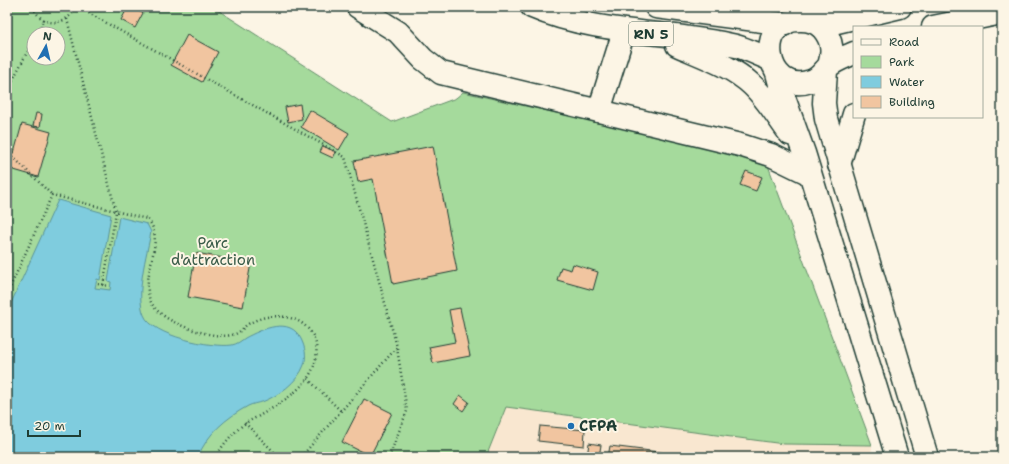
<svg xmlns="http://www.w3.org/2000/svg" width="1009" height="464" font-family="'Shantell Sans',sans-serif">
  <rect width="100%" height="100%" fill="#fcf5e5"/>
  <filter id="ink" filterUnits="userSpaceOnUse"><feTurbulence type="fractalNoise" baseFrequency=".025" numOctaves="2"/><feDisplacementMap in="SourceGraphic" scale="8" xChannelSelector="R" yChannelSelector="G"/><feConvolveMatrix kernelMatrix="1 2 1 2 8 2 1 2 1" color-interpolation-filters="sRGB"/></filter>
  <g filter="url(#ink)">
    <!-- built -->
    <polygon fill="#f9e7d0" points="506,407 784,444 872,445 871,457 486,457"/>
    <!-- green -->
    <path fill="#a5da9c" stroke="#628c68" fill-rule="evenodd" d="M 7,7 L 213,7 L 392,122 L 456,98 L 463,92 L 766,160 L 872,445 L 784,444 L 506,407 L 486,457 L 7,457 ZM 34,34 L 58,34 L 58,58 L 34,58 Z"/>
    <!-- water -->
    <path fill="#7fccde" stroke="#59939a" d="M 58,200 L 111,215 L 100,280 L 97,279 L 95,288 L 110,290 L 111,282 L 108,281 L 119,217 L 147,224 L 151,232 C 147,254 135,294 144,315 C 152,336 212,348 232,345 C 237,344 241,341 245,338 C 262,329 290,316 301,339 C 305,347 307,356 304,365 C 298,382 278,396 262,402 C 257,403 252,404 248,406 C 226,418 207,434 198,457 L 7,457 L 7,312 Z"/>
    <!-- building -->
    <g fill="#f1c5a0" stroke="#1f3d34">
      <polygon points="128,7 143,13 135,28 121,20"/>
      <polygon points="187,35 218,52 202,82 171,65"/>
      <polygon points="300,104 302,119 288,122 285,107"/>
      <polygon points="310,110 349,133 339,150 301,127"/>
      <polygon points="36,113 42,114 40,127 33,126"/>
      <polygon points="22,124 51,132 38,177 7,168 7,151 14,153"/>
      <polygon points="323,146 336,152 333,158 320,152"/>
      <polygon points="433,146 457,271 393,284 373,179 358,182 354,161"/>
      <polygon points="746,171 762,177 756,191 740,185"/>
      <polygon points="196,253 251,263 243,307 188,297"/>
      <polygon points="573,264 598,272 593,290 557,280 561,267 571,270"/>
      <polygon points="460,308 470,356 433,363 429,347 455,342 449,310"/>
      <polygon points="460,395 469,402 463,411 454,404"/>
      <polygon points="364,399 392,413 370,456 342,442"/>
      <polygon points="540,426 585,430 584,446 538,441"/>
      <polygon points="589,443 601,445 599,457 587,457"/>
      <polygon points="610,446 675,454 675,457 608,457"/>
    </g>
    <g fill="none" stroke-linecap="round" stroke-linejoin="round">
      <!-- minor casing -->
      <g stroke="#1f3d34" stroke-width="25">
        <g id="minor">
          <polyline points="358,7 398,32 423,59 441,73 740,145 771,155 810,174"/>
          <polyline points="801,7 831,11"/>
          <polyline points="599,111 624,31"/>
        </g>
      </g>
      <!-- major casing -->
      <g stroke="#1f3d34" stroke-width="25">
        <g id="major">
          <path d="M 532,7 C 597,35 668,30 736,46 C 747,49 759,55 770,59"/>
          <polyline points="656,7 785,24"/>
          <path d="M 677,45 C 702,56 732,66 752,85 C 767,99 778,118 790,134"/>
          <polyline points="826,70 824,103 826,119 927,457"/>
          <polyline points="777,73 782,92 804,153 897,457"/>
        </g>
      </g>
      <!-- highway casing -->
      <g stroke="#1f3d34" stroke-width="25">
        <g id="highway">
          <polyline points="820,26 900,7"/>
          <polyline points="933,27 1002,13"/>
          <path d="M 829,66 C 833,52 833,41 823,29 C 817,22 810,20 801,20 C 753,18 765,97 811,81 C 820,78 823,71 829,66 C 836,60 846,57 854,53"/>
          <polyline points="839,165 854,114"/>
        </g>
      </g>
      <!-- path -->
      <g stroke="#1f3d34" stroke-width="2.5" stroke-dasharray="1 3" stroke-linecap="butt">
        <path d="M 33,7 C 43,29 66,26 77,7"/>
        <polyline points="78,7 345,157 397,347 301,457"/>
        <polyline points="67,19 116,212 103,286"/>
        <polyline points="37,34 44,20"/>
        <polyline points="7,91 34,39"/>
        <polyline points="7,151 52,195"/>
        <polyline points="98,284 108,286"/>
        <path d="M 7,294 L 52,195 L 147,219 C 171,242 129,287 159,312 C 172,325 217,341 235,334 C 241,332 244,326 250,323 C 264,315 282,314 296,320 C 306,324 315,335 316,345 C 321,380 285,401 259,416 C 254,419 248,421 243,425 C 232,434 223,444 216,457"/>
        <polyline points="308,379 341,411"/>
        <polyline points="245,423 279,457"/>
        <polyline points="389,457 407,411 397,348"/>
      </g>
      <!-- minor -->
      <use href="#minor" stroke="#fcf5e5" stroke-width="22"/>
      <!-- major -->
      <use href="#major" stroke="#fcf5e5" stroke-width="22"/>
      <!-- highway -->
      <use href="#highway" stroke="#fcf5e5" stroke-width="22"/>
    </g>
  </g>
  <!-- markers -->
  <circle fill="#1f6fb2" stroke="#fcf5e5" stroke-width="1.5" cx="571" cy="426" r="4"/>
  <g text-anchor="middle" stroke-width="4" stroke-linejoin="round" paint-order="stroke">
    <!-- shield labels -->
    <rect fill="#fcf5e5" stroke="#617469" stroke-width="1" x="629" y="22" width="44" height="24" rx="3"/>
    <g font-size="14" font-weight="bold" fill="#1f3d34">
      <text x="651" y="39">RN 5</text>
    </g>
    <!-- park labels -->
    <g font-size="15" fill="#3a5c49" stroke="#fcf5e5">
      <text x="213" y="248">Parc<tspan x="213" dy="17">d'attraction</tspan></text>
    </g>
    <!-- poi labels -->
    <g font-size="15" font-weight="bold" fill="#1f3d34" stroke="#fcf5e5" text-anchor="start">
      <text x="579" y="431">CFPA</text>
    </g>
  </g>
  <!-- margin -->
  <rect width="1009" height="464" fill="none" stroke="#fcf5e5" stroke-width="24"/>
  <rect x="12" y="12" width="985" height="440" fill="none" stroke="#1f3d34" stroke-width="1.5" filter="url(#ink)"/>
  <!-- legend -->
  <rect x="853" y="26" width="130" height="92" fill="#fcf5e5" stroke="#a4ab9e"/>
  <rect x="861" y="39" width="20" height="6" fill="#fcf5e5" stroke="#a4ab9e"/>
  <text x="889" y="46" font-size="12" fill="#1f3d34">Road</text>
  <rect x="861" y="56" width="20" height="12" fill="#a5da9c" stroke="#a4ab9e"/>
  <text x="889" y="66" font-size="12" fill="#1f3d34">Park</text>
  <rect x="861" y="76" width="20" height="12" fill="#7fccde" stroke="#a4ab9e"/>
  <text x="889" y="86" font-size="12" fill="#1f3d34">Water</text>
  <rect x="861" y="96" width="20" height="12" fill="#f1c5a0" stroke="#a4ab9e"/>
  <text x="889" y="106" font-size="12" fill="#1f3d34">Building</text>
  <!-- north arrow -->
  <g transform="translate(46 46) rotate(8)"><circle r="19" fill="#fcf5e5" stroke="#a4ab9e"/>
  <path d="M0-3L7 15L0 10L-7 15Z" fill="#1f6fb2"/>
  <text y="-6" font-size="11" font-weight="bold" text-anchor="middle" fill="#1f3d34">N</text>
  </g>
  <!-- scale -->
  <path d="M28 430v6h52v-6" fill="none" stroke="#1f3d34" stroke-width="2"/>
  <text x="34" y="430" font-size="12" fill="#1f3d34" stroke="#fcf5e5" stroke-width="3" paint-order="stroke">20 m</text>
</svg>
